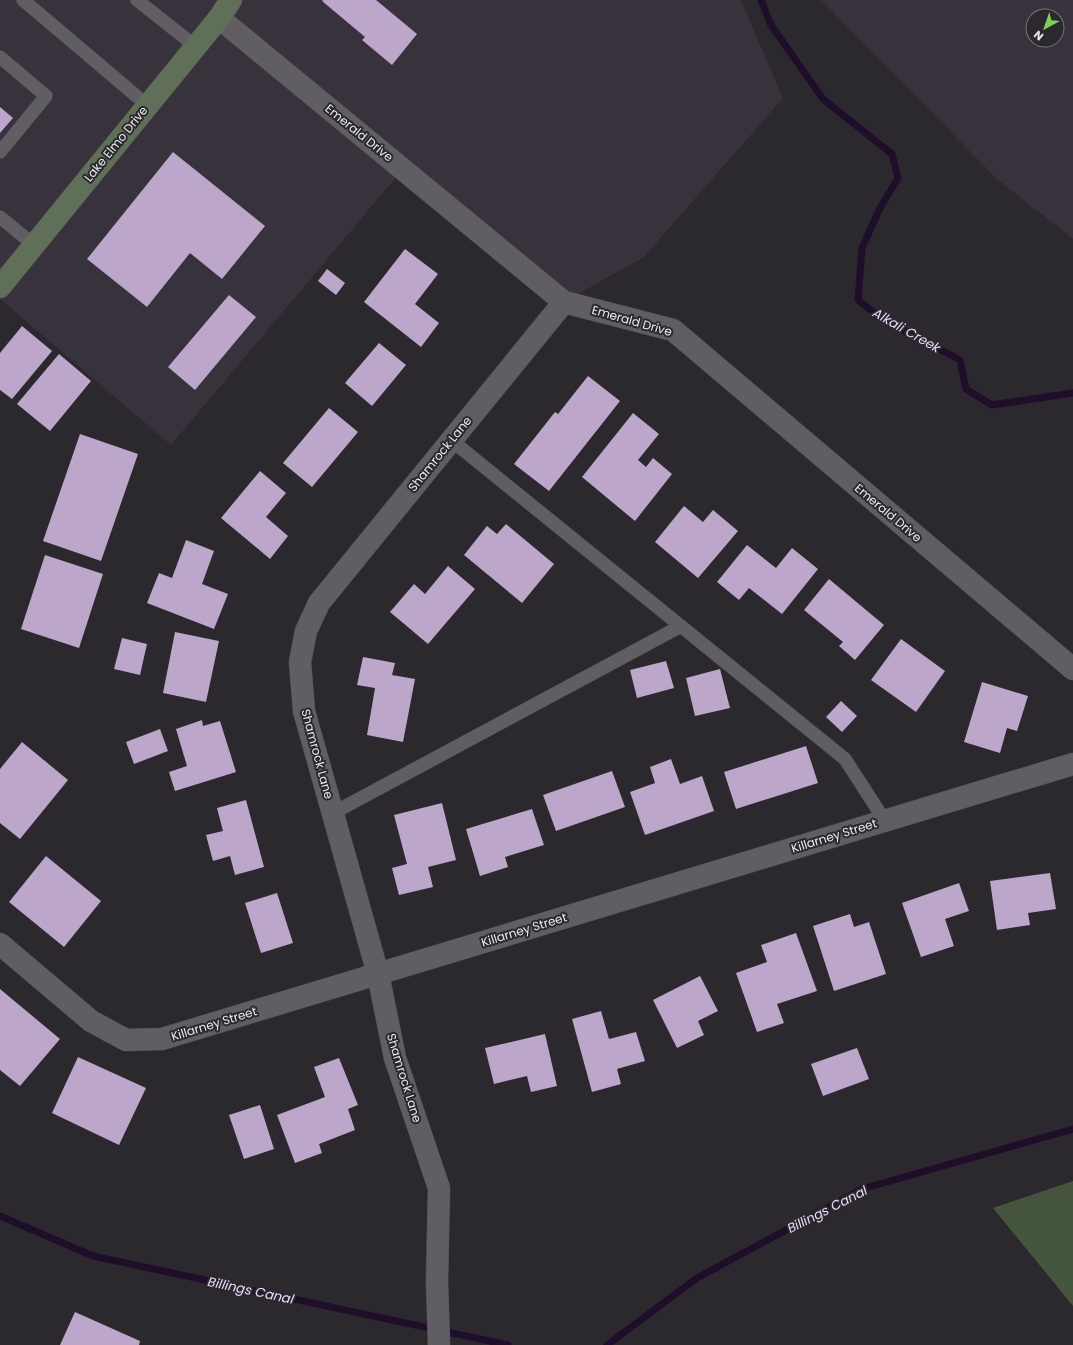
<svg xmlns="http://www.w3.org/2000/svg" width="1073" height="1345" font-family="Poppins,sans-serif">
  <rect width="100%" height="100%" fill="#2b292d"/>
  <!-- built -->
  <g fill="#37323b" fill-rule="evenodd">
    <polygon points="0,0 741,0 783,98 644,257 564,302 403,169 171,445 0,299"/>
    <path d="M 821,0 L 1073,0 L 1073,239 L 997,179 ZM 1033,16 L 1057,16 L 1057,40 L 1033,40 Z"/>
  </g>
  <!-- green -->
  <polygon fill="#45553e" points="1073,1181 1073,1306 993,1208"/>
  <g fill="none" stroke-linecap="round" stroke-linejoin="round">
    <!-- stream -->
    <g stroke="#1e0e29" stroke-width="7">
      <polyline points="761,0 771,25 823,99 892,154 898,178 879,210 862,248 858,300 881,318 960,360 966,389 992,405 1073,393"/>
      <polyline points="0,1216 93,1256 508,1345"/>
      <polyline points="607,1345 697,1278 862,1189 1073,1129"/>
    </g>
  </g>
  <!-- building -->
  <g fill="#bca7cb">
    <polygon points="323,0 376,0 417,34 392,65 362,40 365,37 322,1"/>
    <polygon points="0,107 13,118 0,133"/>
    <polygon points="173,152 265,226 222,279 190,253 147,307 87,259"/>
    <polygon points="405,249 438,274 415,304 439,323 421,347 364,302"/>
    <polygon points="327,269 345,283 336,295 318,281"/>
    <polygon points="229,295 256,317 195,390 168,367"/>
    <polygon points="22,326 52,351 12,399 0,390 0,353"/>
    <polygon points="379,343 406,365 372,406 345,383"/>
    <polygon points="59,354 91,381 50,431 17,404"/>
    <polygon points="588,376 620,401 549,491 514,464 555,412 558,414"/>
    <polygon points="329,408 358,432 312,487 283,463"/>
    <polygon points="633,413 659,434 638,460 646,467 653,458 672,474 635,521 582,477"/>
    <polygon points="80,434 138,454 101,561 43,541"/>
    <polygon points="260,471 286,493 266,517 288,536 270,559 221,518"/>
    <polygon points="684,506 703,522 713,510 738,531 698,578 655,542"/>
    <polygon points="506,524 554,564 522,603 464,555 487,526 497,534"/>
    <polygon points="186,540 214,551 202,584 228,594 214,629 147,603 159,573 172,578"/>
    <polygon points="747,545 776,568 792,548 818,569 782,614 749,588 739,600 717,582"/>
    <polygon points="45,555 103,574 79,648 21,629"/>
    <polygon points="448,566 475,589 428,644 390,612 414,584 425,594"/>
    <polygon points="829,579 884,625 855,660 839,646 843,642 804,610"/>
    <polygon points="175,632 219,641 206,702 163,693"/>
    <polygon points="122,638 147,644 140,675 114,669"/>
    <polygon points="901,639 945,671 916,712 871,680"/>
    <polygon points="363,657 395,663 392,675 415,679 403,742 367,735 375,688 357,685"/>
    <polygon points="666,661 674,688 637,698 630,670"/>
    <polygon points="720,669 730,708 695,716 686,678"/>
    <polygon points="982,682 1028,696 1017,731 1007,728 1000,753 964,742"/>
    <polygon points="841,701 857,716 842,732 826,717"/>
    <polygon points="202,720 203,726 220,721 236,772 175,791 169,772 187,766 176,729"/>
    <polygon points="160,729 168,751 134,764 126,742"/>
    <polygon points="22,742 68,780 20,839 0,823 0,769"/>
    <polygon points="806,746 818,783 736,809 724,772"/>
    <polygon points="671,759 680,784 702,776 714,811 645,835 630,792 655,783 650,767"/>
    <polygon points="612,771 625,807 556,831 543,795"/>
    <polygon points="246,800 264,867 235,875 230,856 213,861 206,835 223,831 217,808"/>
    <polygon points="442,803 456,860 428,867 433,887 399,895 392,868 407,864 394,815"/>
    <polygon points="532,809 544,845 505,857 508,867 480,876 466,829"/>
    <polygon points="46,856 101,901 64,947 9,902"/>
    <polygon points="1050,873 1056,909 1028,913 1030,925 997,930 990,881"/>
    <polygon points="959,883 969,911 945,919 954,946 921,957 902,903"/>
    <polygon points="277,893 293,943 261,953 245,903"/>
    <polygon points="850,914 854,927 869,922 886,974 834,991 813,926"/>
    <polygon points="796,933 817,991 777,1004 784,1023 757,1032 736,973 767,962 761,945"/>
    <polygon points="700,976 718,1011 698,1021 704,1035 677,1048 653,1000"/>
    <polygon points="0,989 60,1039 20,1086 0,1070"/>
    <polygon points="601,1011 609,1039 636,1032 645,1061 617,1069 621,1084 592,1092 572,1019"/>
    <polygon points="545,1034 557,1086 531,1092 527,1076 494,1084 485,1048"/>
    <polygon points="857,1048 869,1079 823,1096 811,1064"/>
    <polygon points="78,1057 146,1088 119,1145 52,1113"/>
    <polygon points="339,1058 358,1105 348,1109 355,1130 319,1144 322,1153 295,1163 277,1115 325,1097 314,1067"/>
    <polygon points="260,1105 274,1149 244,1159 229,1115"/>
    <polygon points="75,1312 140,1341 139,1345 60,1345"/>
  </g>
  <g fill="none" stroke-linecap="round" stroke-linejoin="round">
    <!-- service casing -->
    <g stroke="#474649" stroke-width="14">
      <g id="service">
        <polyline points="23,0 147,105"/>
        <polyline points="137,0 195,46"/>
        <polyline points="0,57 46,96 0,152"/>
        <polyline points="0,217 34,245"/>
        <polyline points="451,440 845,759 885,821"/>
        <polyline points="333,813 681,626"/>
      </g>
    </g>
    <!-- minor casing -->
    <g stroke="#474649" stroke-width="23">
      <g id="minor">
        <polyline points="219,18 564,302 673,330 1073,669"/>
        <polyline points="0,944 91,1021 126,1040 162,1039 1073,764"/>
        <polyline points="439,1345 437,1282 439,1188 395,1058 378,974 304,711 300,662 306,631 319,603 564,302"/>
      </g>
    </g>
    <!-- secondary casing -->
    <g stroke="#474649" stroke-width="23">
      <polyline id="secondary" points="0,287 219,18 231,0"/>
    </g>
    <!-- service -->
    <use href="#service" stroke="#605e62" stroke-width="13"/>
    <!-- minor -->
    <use href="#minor" stroke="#605e62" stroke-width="22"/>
    <!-- secondary -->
    <use href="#secondary" stroke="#607058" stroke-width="22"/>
  </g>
  <g text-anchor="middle" stroke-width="4" stroke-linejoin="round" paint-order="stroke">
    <!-- street labels -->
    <g font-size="12" fill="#ebeaec" stroke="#2b292d">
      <text transform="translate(359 133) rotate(39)" y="4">Emerald Drive</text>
      <text transform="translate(116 144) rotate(-51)" y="4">Lake Elmo Drive</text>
      <text transform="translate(632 321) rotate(16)" y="4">Emerald Drive</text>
      <text transform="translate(440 454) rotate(-51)" y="4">Shamrock Lane</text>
      <text transform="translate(888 513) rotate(40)" y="4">Emerald Drive</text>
      <text transform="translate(317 754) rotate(75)" y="4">Shamrock Lane</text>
      <text transform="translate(834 836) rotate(-17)" y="4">Killarney Street</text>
      <text transform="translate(524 930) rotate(-17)" y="4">Killarney Street</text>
      <text transform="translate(214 1024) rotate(-17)" y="4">Killarney Street</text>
      <text transform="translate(404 1078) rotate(73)" y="4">Shamrock Lane</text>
    </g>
    <!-- water labels -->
    <g font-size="13" font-style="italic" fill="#eedafd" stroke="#2b292d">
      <text transform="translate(907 330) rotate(30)" y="5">Alkali Creek</text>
      <text transform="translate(827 1209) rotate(-27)" y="5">Billings Canal</text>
      <text transform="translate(251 1290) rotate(12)" y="5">Billings Canal</text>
    </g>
  </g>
  <!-- north arrow -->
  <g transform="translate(1045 28) rotate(220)"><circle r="19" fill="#2b292d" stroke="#787679"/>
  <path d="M0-3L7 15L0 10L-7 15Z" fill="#7fd052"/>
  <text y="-6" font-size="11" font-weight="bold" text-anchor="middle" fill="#ebeaec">N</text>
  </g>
</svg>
